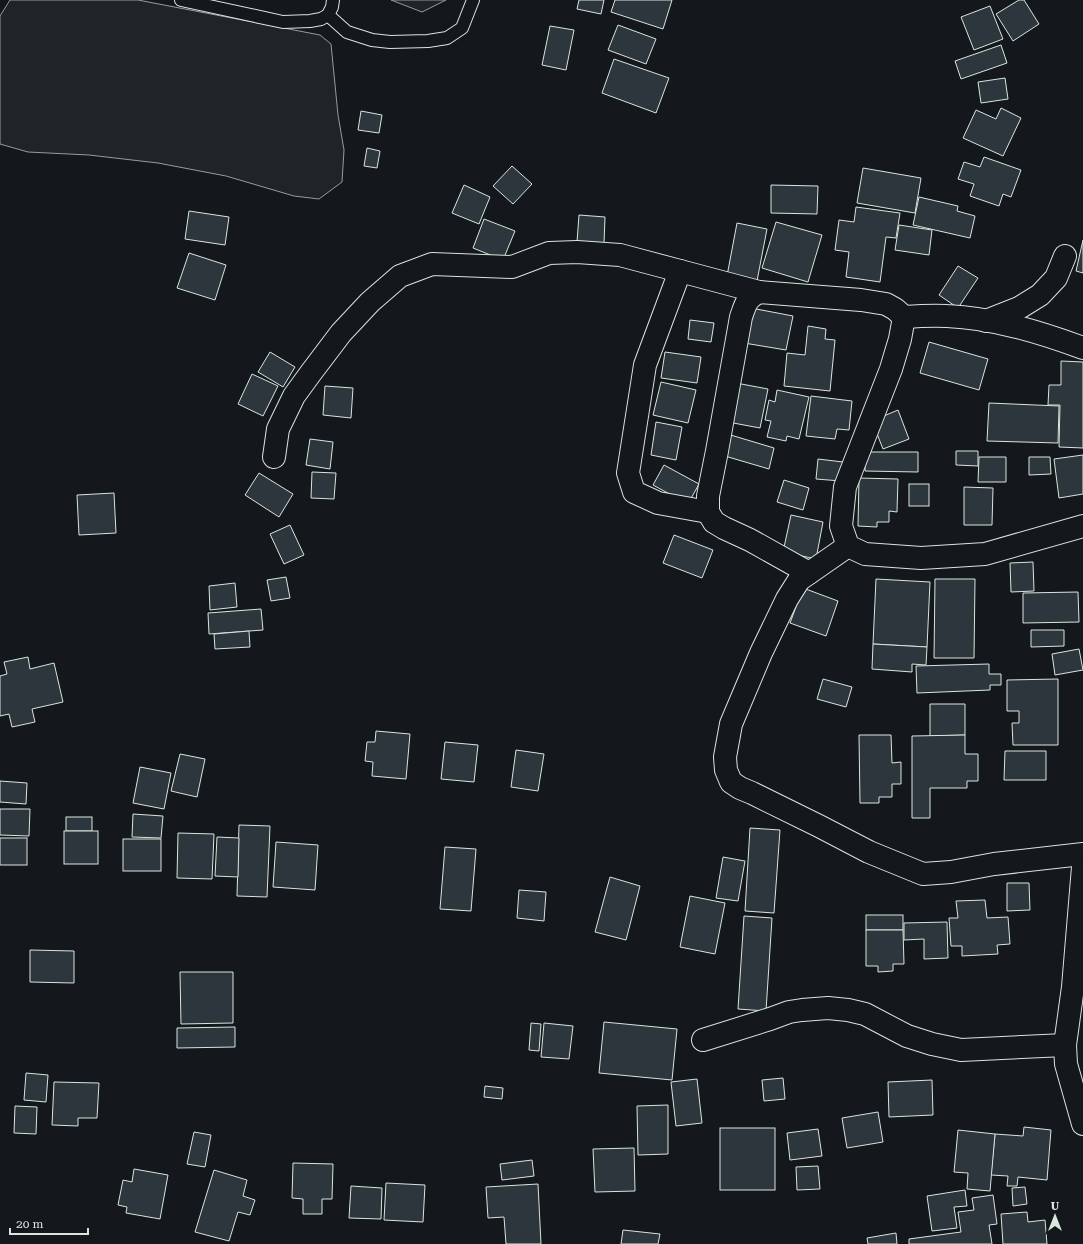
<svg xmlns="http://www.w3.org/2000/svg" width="1083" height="1244" font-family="'Roboto Serif',serif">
  <rect width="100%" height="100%" fill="#14181c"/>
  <!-- green -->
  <g fill="#202428" stroke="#939e99">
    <polygon points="10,0 138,0 320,35 331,44 338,115 344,150 342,182 319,199 294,196 226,176 158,163 89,155 28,152 0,144 0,16"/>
    <polygon points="391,0 446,0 422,12"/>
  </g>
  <!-- building -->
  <g fill="#2c363c" stroke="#d8e6dc">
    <polygon points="579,0 604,0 601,14 577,9"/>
    <polygon points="615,0 672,0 663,29 611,12"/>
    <polygon points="1019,0 1024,0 1039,24 1013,41 996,14"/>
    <polygon points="990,6 1003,39 974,50 961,17"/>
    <polygon points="618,25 656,39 646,64 608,50"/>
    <polygon points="550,26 574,30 566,70 542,65"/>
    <polygon points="1001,45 1007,63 961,79 955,61"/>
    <polygon points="614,59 669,78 656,113 602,93"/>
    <polygon points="1005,78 1008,99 981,103 978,82"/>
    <polygon points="1001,108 1021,118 1003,156 963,138 976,110 996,119"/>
    <polygon points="361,111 382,115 379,133 358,130"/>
    <polygon points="367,148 380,151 377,168 364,166"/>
    <polygon points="984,157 1021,170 1011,197 1003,194 999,206 970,196 974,184 958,179 964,162 980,167"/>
    <polygon points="512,166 532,184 513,204 493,186"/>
    <polygon points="863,168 921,178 915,213 857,203"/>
    <polygon points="464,185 490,197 479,224 452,213"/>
    <polygon points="771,185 818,186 817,214 771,213"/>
    <polygon points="919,197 958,206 957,211 975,216 970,238 913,225"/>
    <polygon points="856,207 900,213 896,238 886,237 880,282 846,277 849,252 835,250 839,220 854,222"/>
    <polygon points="189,211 229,217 225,245 185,239"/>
    <polygon points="579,215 605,217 604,244 577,242"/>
    <polygon points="484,219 515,231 503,260 473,248"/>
    <polygon points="776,222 822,235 808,282 762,268"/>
    <polygon points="737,223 767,229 757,281 727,276"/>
    <polygon points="899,225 932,230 929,255 895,250"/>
    <polygon points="1083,240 1083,273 1076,271"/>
    <polygon points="189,253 226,265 215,300 177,288"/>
    <polygon points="958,266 978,278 958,308 939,295"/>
    <polygon points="751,308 793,316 786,350 744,343"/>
    <polygon points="690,320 714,323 711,342 688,339"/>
    <polygon points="808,326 826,329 825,339 835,340 830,391 784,386 787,353 805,355"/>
    <polygon points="929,342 988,359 979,390 920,373"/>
    <polygon points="270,352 295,367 283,387 258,372"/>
    <polygon points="665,352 701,357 697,383 661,378"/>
    <polygon points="1061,361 1083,362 1083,448 1059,447 1060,405 1048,405 1049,385 1061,385"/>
    <polygon points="252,374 278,386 263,416 238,404"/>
    <polygon points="661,382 696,390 688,423 653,415"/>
    <polygon points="736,383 768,389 760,428 728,422"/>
    <polygon points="325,386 353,388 351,418 323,415"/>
    <polygon points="777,390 809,397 799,439 787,436 786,441 767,437 771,421 765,420 769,400 775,402"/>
    <polygon points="811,396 852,401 849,430 837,429 835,439 806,436"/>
    <polygon points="989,403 1059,406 1058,443 987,441"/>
    <polygon points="898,410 909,439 883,449 872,421"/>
    <polygon points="656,422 682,427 676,460 651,455"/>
    <polygon points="724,433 774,448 769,469 718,454"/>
    <polygon points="310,439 333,442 330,469 306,465"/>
    <polygon points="956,451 978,451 978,466 956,465"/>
    <polygon points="865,452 918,452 918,472 865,471"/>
    <polygon points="1083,455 1083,494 1059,498 1054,459"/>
    <polygon points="979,457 1006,457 1006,482 978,482"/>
    <polygon points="1029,457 1050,457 1051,474 1029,475"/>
    <polygon points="818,459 843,462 841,481 816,479"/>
    <polygon points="664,465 699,484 688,504 653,485"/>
    <polygon points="312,472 336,473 334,499 311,498"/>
    <polygon points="259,473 293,494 279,517 245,495"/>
    <polygon points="859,478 898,479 897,512 889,511 889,522 877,522 877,527 858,526"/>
    <polygon points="784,480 809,488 803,510 777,502"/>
    <rect x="909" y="484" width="20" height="22"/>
    <polygon points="964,487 993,488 992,525 964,525"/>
    <polygon points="114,493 116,533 79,535 77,495"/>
    <polygon points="791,515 823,522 816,559 783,552"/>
    <polygon points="290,525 304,555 284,564 270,534"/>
    <polygon points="674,535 713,550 702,578 663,563"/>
    <polygon points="1033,562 1034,591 1011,592 1010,563"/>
    <polygon points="286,577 290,598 271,601 267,580"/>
    <polygon points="876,579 930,582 927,647 873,644"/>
    <polygon points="935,579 975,579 974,658 934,658"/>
    <polygon points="235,583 237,607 210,610 209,586"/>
    <polygon points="803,588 838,601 826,636 790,623"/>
    <polygon points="1078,592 1079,622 1023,623 1023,593"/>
    <polygon points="261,609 263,630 209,634 208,613"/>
    <polygon points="1031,630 1064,630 1064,646 1031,647"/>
    <polygon points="249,631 250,647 215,649 214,634"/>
    <polygon points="873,644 927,647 926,665 912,664 912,672 872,669"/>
    <polygon points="1079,649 1083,670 1055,675 1052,654"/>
    <polygon points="28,657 30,669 54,663 63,702 32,709 35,722 12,727 9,714 0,716 0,676 7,674 4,662"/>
    <polygon points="989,664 989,674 1001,674 1001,685 990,685 990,690 917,693 916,666"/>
    <polygon points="823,679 852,687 846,707 817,699"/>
    <polygon points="1058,679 1058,745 1013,745 1012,723 1019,723 1019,711 1007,711 1007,680"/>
    <polygon points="930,704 965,704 965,735 930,736"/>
    <polygon points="376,731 410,734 406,779 372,776 373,762 365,761 367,742 375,742"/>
    <polygon points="859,735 891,735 892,763 901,762 901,784 892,784 892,797 879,797 879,803 860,803"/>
    <polygon points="965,735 965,754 978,754 978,781 967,781 967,788 930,788 930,818 912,818 912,736"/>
    <polygon points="445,742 478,745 474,782 441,779"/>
    <polygon points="516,750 544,754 538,791 511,787"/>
    <polygon points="1005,751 1046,751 1046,780 1004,780"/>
    <polygon points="180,754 205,759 197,797 171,791"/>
    <polygon points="140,767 171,773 164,809 133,803"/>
    <polygon points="0,781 27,783 26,804 0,802"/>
    <polygon points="0,809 30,809 29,836 0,835"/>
    <polygon points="133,814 163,816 161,838 132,837"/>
    <rect x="66" y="817" width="26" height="14"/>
    <polygon points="239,825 270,826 267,897 237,896"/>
    <polygon points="750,828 780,830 774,913 745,911"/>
    <rect x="64" y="831" width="34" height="33"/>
    <polygon points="178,833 214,834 212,879 177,878"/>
    <polygon points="217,837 239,838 238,877 215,876"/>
    <rect x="0" y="838" width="27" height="27"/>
    <rect x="123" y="839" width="38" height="32"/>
    <polygon points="276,842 318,845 315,890 273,887"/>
    <polygon points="445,847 476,849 471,911 440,909"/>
    <polygon points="723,857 745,861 738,901 716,898"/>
    <polygon points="610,877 640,886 626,940 595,932"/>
    <polygon points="1007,883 1029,883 1030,910 1007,911"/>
    <polygon points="519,890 546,892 544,921 517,918"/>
    <polygon points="690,896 725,903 715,954 680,947"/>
    <polygon points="985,900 987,918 1008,917 1010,944 997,945 998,954 962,956 962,946 951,946 949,918 958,918 956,901"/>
    <rect x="866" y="915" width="37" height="15"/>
    <polygon points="744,916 772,918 766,1011 738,1009"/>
    <polygon points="947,922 948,958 924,959 924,939 904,940 904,923"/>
    <polygon points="866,930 903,930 904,964 893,964 893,971 878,972 878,966 866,966"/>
    <polygon points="30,950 74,951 74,983 30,982"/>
    <polygon points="180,972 233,972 233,1023 181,1024"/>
    <polygon points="604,1022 677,1029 672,1080 599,1073"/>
    <polygon points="531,1023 541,1024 539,1051 529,1050"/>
    <polygon points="544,1023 573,1026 569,1059 541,1057"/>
    <polygon points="235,1027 235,1047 177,1048 177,1028"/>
    <polygon points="26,1073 48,1075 46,1102 24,1100"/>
    <polygon points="783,1078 785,1099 764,1101 762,1080"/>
    <polygon points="697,1079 702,1123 676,1126 671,1082"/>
    <polygon points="932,1080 933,1115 889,1117 888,1082"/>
    <polygon points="54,1082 99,1083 97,1118 78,1118 78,1126 52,1125"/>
    <polygon points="485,1086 503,1088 502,1099 484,1097"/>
    <polygon points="668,1105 668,1154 638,1155 637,1106"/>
    <polygon points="15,1106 37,1107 36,1134 14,1133"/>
    <polygon points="878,1112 883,1142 847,1148 842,1118"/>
    <polygon points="1024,1127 1051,1130 1047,1180 1018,1177 1017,1186 1007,1186 1008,1176 991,1175 995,1134 1023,1136"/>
    <rect x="720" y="1128" width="55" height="62"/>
    <polygon points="818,1129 822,1156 790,1160 787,1133"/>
    <polygon points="958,1130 995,1134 990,1191 967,1189 968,1173 954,1172"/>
    <polygon points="194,1132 211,1135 205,1167 187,1164"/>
    <polygon points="634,1148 635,1191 595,1192 593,1149"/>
    <polygon points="532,1160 534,1176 502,1180 500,1164"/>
    <polygon points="293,1163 333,1164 332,1199 322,1199 322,1214 303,1214 303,1199 292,1198"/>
    <polygon points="818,1166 820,1189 797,1190 796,1167"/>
    <polygon points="134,1169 168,1175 160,1219 126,1213 127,1207 118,1205 123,1180 132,1182"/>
    <polygon points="214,1170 247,1180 243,1196 255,1200 250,1215 238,1212 229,1241 195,1232"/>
    <polygon points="386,1183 425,1185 423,1222 384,1220"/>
    <polygon points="538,1184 541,1244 506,1244 504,1217 488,1218 486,1187"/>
    <polygon points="351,1186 382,1188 381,1219 349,1218"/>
    <polygon points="1025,1187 1027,1204 1013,1206 1012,1188"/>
    <polygon points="965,1190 967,1206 954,1207 957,1228 932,1231 927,1196"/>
    <polygon points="993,1195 997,1224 989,1225 992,1244 909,1244 909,1239 961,1232 958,1212 974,1210 972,1198"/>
    <polygon points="1027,1212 1028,1222 1045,1220 1047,1244 1003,1244 1001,1214"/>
    <polygon points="623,1230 660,1234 658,1244 621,1244"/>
    <polygon points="896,1233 897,1244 868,1244 867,1238"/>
  </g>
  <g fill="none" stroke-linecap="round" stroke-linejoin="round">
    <!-- service casing -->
    <g stroke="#d8e6dc" stroke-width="14">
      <g id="service">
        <polyline points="181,0 283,22 310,21 321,19 328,15 332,7 333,0"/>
        <polyline points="328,15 347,32 372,40 390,42 428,41 447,38 462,28 473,0"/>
      </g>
    </g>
    <!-- minor casing -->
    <g stroke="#d8e6dc" stroke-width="24">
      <g id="minor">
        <path d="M 904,317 C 918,316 933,315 947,316 C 994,318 1039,332 1083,348"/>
        <polyline points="986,321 1019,308 1040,295 1056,278 1065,256"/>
        <polyline points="274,457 278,429 294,396 310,374 341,333 370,302 400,276 432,264 512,267 549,253 577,252 620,255 680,271"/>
        <polyline points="708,512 658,503 634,492 628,473 645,365 680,271 759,292"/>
        <polyline points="848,546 799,580 787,599 761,653 731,724 725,757 726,770 731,782 740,788 752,793 819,826 869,852 923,874 951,872 994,864 1083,854"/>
        <path d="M 809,573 L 750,540 L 724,528 L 714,522 L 708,512 L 708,496 L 717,451 L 741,317 C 746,303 746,299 759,292 L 861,300 L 886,304 L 895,309 L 904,317 L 900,339 L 891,369 L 845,487 L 841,526 L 848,546 L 865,554 L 921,558 L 985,554 L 1083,526"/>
        <polyline points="1083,867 1073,987 1065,1045 1066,1064 1083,1124"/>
        <polyline points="703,1040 770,1019 789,1012 802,1010 828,1008 848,1010 865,1014 907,1036 932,1044 961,1050 1065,1045"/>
      </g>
    </g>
    <!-- service -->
    <use href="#service" stroke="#14181c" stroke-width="12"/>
    <!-- minor -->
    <use href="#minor" stroke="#14181c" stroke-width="22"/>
  </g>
  <!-- north arrow -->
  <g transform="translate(1055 1216)" stroke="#14181c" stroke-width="3" paint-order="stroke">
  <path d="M0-3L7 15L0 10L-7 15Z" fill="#d8e6dc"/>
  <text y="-6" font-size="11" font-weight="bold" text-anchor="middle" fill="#d8e6dc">U</text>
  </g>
  <!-- scale -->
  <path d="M10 1228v6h78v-6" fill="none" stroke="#d8e6dc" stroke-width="2"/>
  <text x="16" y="1228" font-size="12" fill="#d8e6dc" stroke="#14181c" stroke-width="3" paint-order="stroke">20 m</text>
</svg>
